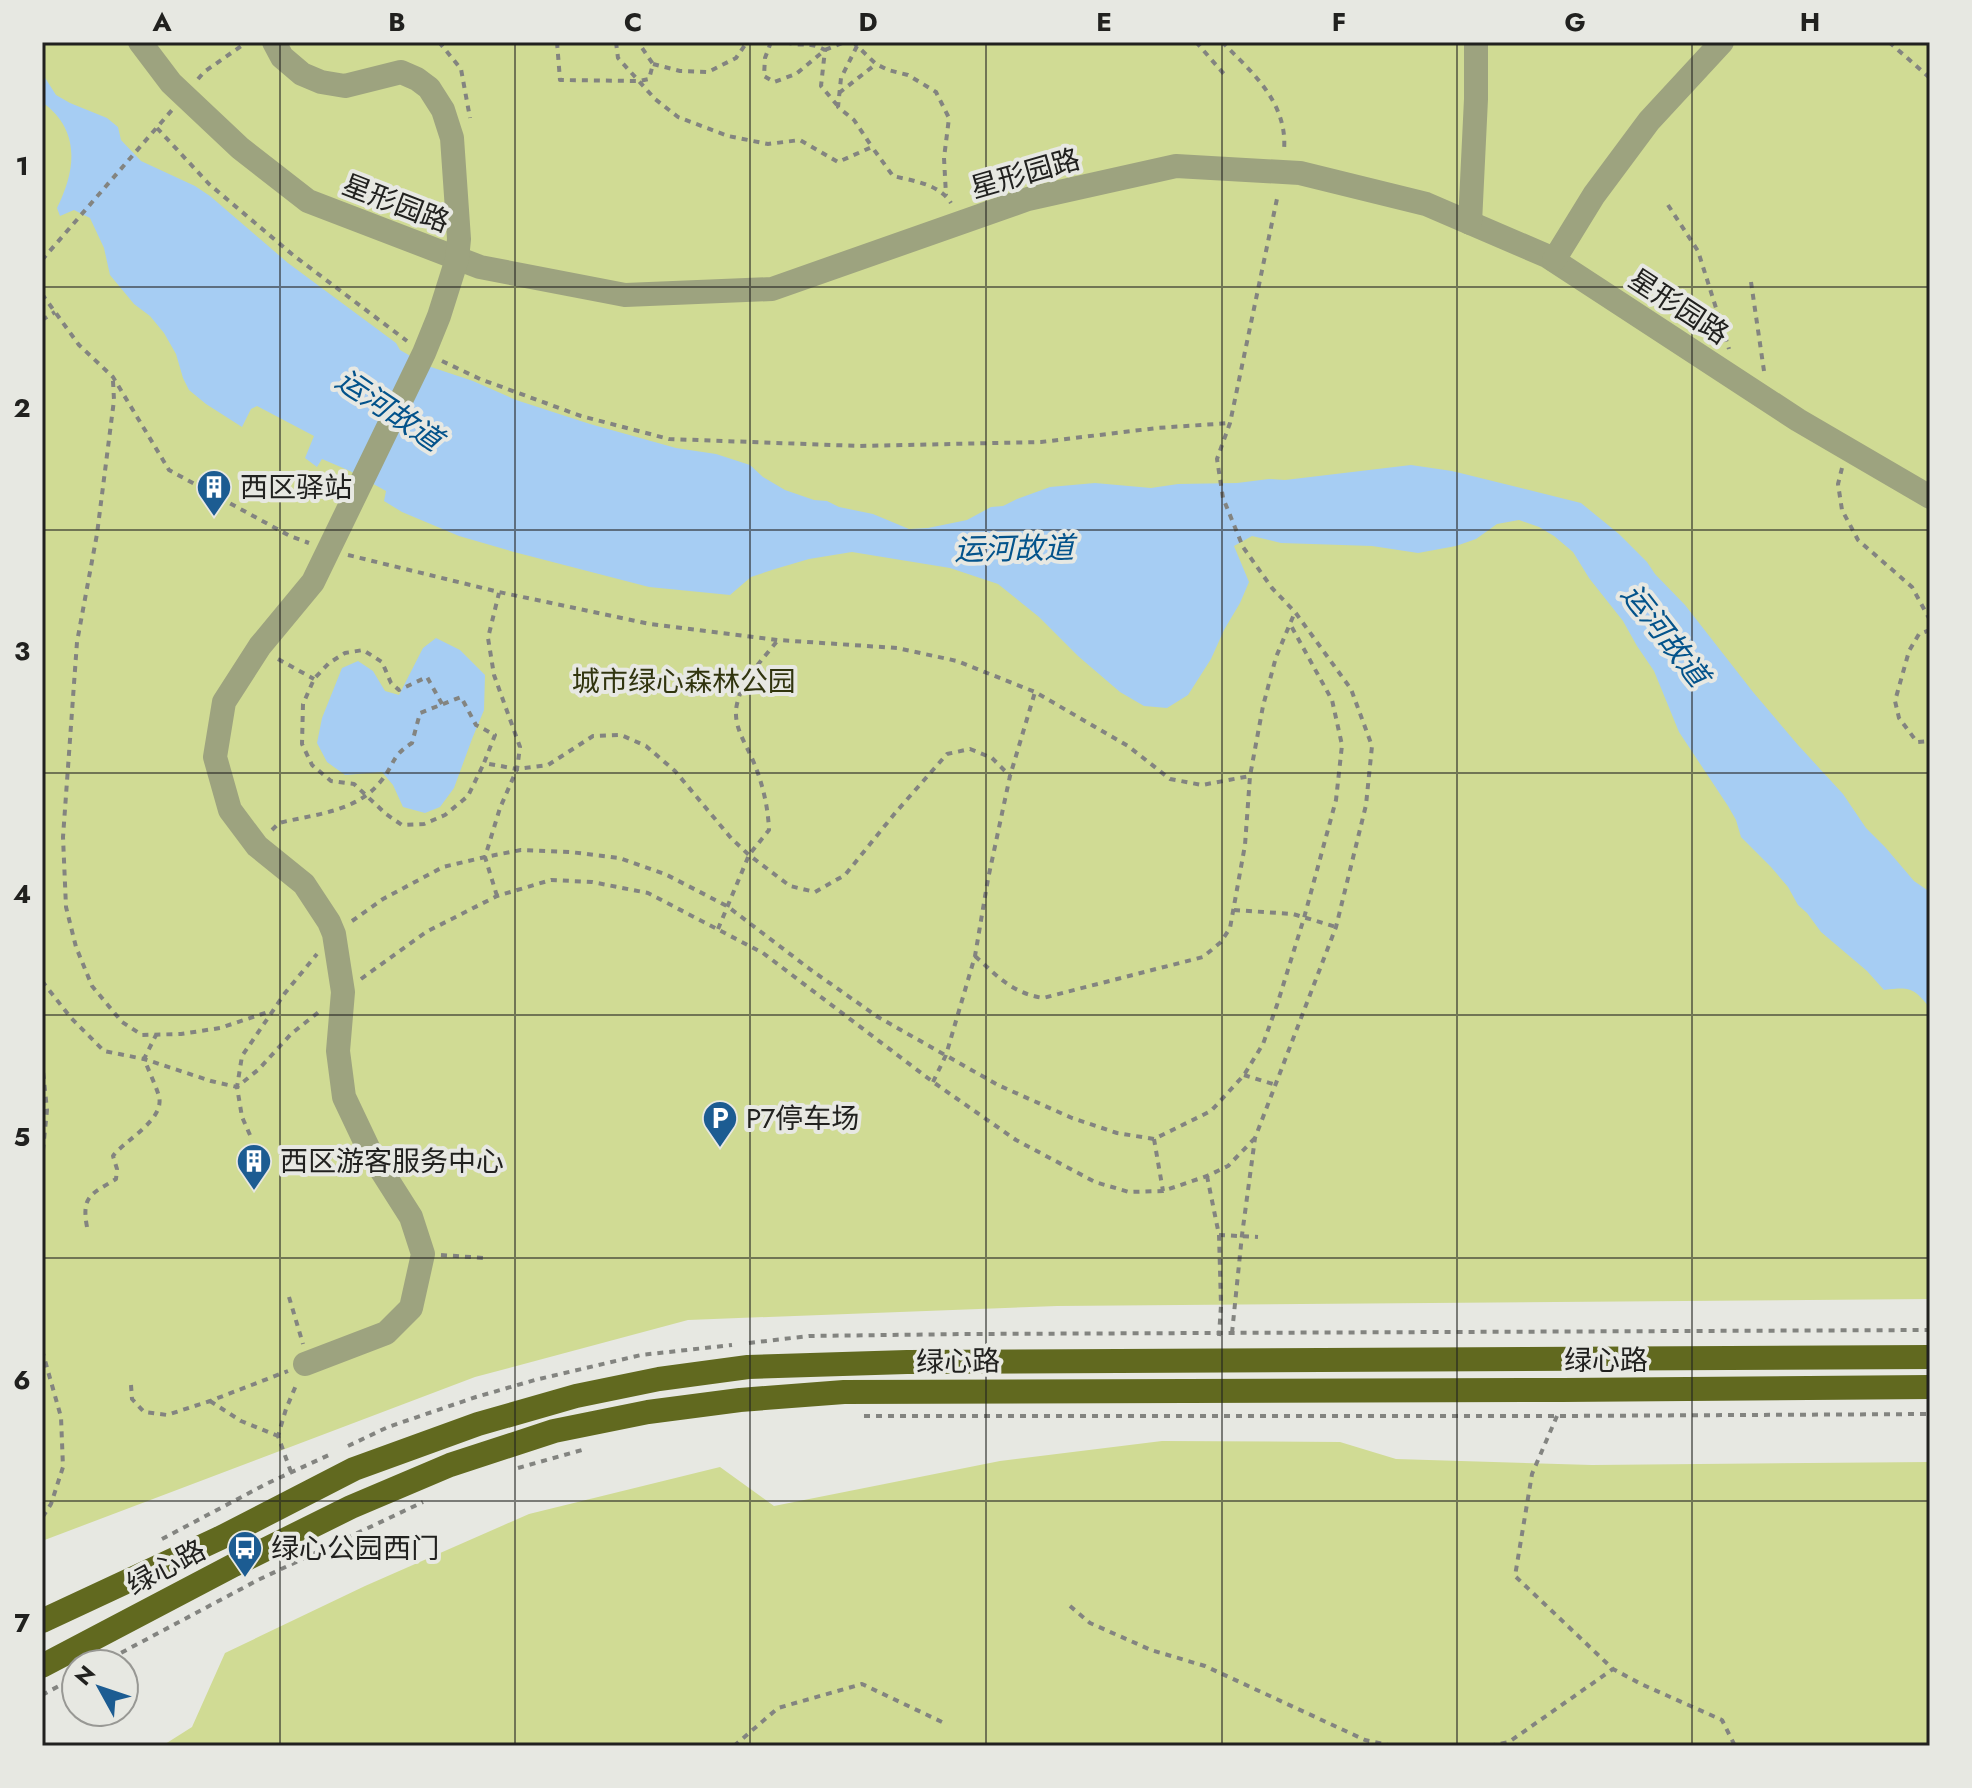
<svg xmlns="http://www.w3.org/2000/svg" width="1972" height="1788" font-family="Jost,'Noto Sans SC',sans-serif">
  <rect width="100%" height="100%" fill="#e7e8e2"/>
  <!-- green -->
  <g fill="#d0db94">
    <polygon points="42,42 1930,42 1930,1299 1057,1306 688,1320 475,1377 42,1541"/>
    <polygon points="1162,1441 1340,1442 1396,1459 1592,1465 1930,1462 1930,1746 162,1746 192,1727 225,1653 365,1586 529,1514 720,1467 774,1506 1000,1461"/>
  </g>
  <!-- water -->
  <g fill="#a6cdf3">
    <path d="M 42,73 L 56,95 L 70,103 L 107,118 L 118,127 L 121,140 L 141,161 L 195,186 L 210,196 L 288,263 L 396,343 L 400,350 L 428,366 L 473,381 L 516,400 L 590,424 L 676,448 L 716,454 L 750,465 L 763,477 L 785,490 L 814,500 L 827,501 L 839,507 L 873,514 L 909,529 L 928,528 L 967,520 L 991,507 L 1003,506 L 1017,499 L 1050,487 L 1095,483 L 1151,488 L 1178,484 L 1237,483 L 1269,479 L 1285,480 L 1411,465 L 1452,471 L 1581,503 L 1619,534 L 1647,562 L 1655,574 L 1685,605 L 1753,692 L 1798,745 L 1843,794 L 1866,828 L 1885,847 L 1914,881 L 1930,892 L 1930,1008 C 1913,987 1910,987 1884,990 L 1867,971 L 1821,932 L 1807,913 L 1798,905 L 1788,887 L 1771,867 L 1741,837 L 1736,820 L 1728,806 L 1679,732 L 1654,671 L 1637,646 L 1623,621 L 1589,578 L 1573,552 L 1554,536 L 1539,527 L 1519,520 L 1497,524 L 1476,539 L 1456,546 L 1418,553 L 1372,546 L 1281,543 L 1252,536 L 1234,546 L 1249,582 L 1240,603 L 1224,630 L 1211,659 L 1188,695 L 1167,708 L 1144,706 L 1120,692 L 1078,656 L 1039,617 L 998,584 L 950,568 L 852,552 L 809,559 L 775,569 L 751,577 L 730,595 L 649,587 L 514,552 L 459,536 L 402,512 L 384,501 L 386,491 L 350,471 L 322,459 L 317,467 L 305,458 L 314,436 L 257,406 L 251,409 L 242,427 L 206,404 L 189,390 L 183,378 L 176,354 L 164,333 L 150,316 L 134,304 L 110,275 L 104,248 L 90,218 L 74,210 L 60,216 L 57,208 C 76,170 81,130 42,102 Z"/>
    <polygon points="436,638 460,650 485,675 484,710 472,739 454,788 440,807 425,813 403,807 393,785 382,772 345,775 327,762 317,743 322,718 342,668 358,661 373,671 385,691 399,695 423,648"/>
  </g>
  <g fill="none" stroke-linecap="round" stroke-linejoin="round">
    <!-- path -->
    <g stroke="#838480" stroke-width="4" stroke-dasharray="6 6" stroke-linecap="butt">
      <polyline points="439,42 461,69 470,118"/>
      <polyline points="557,42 560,80 639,81 649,79 653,64 638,42"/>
      <path d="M 616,42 L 618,58 L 655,99 L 678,117 L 728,136 L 768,144 L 800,140 L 838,162 L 872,147 L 893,176 C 914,181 939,184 951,203"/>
      <polyline points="771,42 765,58 764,76 774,82 796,74 825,50 845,42"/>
      <path d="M 786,42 C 803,48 807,40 825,50 L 821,86 L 837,105"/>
      <polyline points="853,42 876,64 888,70 908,75 936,92 949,118 944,158 946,195"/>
      <polyline points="1196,42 1224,74"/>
      <path d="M 1222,42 C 1252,72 1288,103 1284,150"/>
      <polyline points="1889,42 1930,78"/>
      <polyline points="857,46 841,78 838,107 854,120 872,147"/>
      <polyline points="653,64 680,71 708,72 736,58 747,42"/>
      <polyline points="198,79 204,72 247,42"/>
      <polyline points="839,93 876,64"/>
      <polyline points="157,128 209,184 293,255 407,341"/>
      <polyline points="1668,205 1698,251 1729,349"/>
      <polyline points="42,260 172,110"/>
      <polyline points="1751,282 1764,371"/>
      <polyline points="42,294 79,345 113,377 169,470 290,536 309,543"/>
      <polyline points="42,320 55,312"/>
      <polyline points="442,361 480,379 581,416 669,439 860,446 1041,442 1157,428 1230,423"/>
      <polyline points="113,381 114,400 97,534 77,642 63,837 66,907 76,947 92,986 122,1022 142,1035 181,1034 220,1028 271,1011"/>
      <polyline points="1842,468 1838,484 1842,510 1858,540 1912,587 1930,620"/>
      <polyline points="348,555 499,592 650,624 778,640 897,648 957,661 1035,692 1128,746 1170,779 1202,785 1250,776"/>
      <polyline points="1930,630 1919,634 1909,651 1895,701 1899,718 1917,742 1930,741"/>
      <polyline points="278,659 314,679"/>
      <polyline points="442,704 427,677 399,690 391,683 382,662 363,650 345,653 329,663 314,679 303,704 302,744 312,765 331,781 354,784 386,814 402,825 424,824 445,815 468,796 484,763"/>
      <path d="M 272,830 L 279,823 C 315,814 357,812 381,781 C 395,764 391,756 412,743 L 420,713 L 461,697 L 476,725 L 495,735 L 484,763 L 517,769 L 548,765 L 593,736 L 621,735 L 646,746 L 675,771 L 731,838 L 749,855 L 790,886 L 815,892 L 845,875 L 896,812 L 947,754 L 970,749 L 992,758 L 1010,776"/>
      <polyline points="497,896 485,857 500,808 517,769 520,747 494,675 488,638 499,593"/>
      <polyline points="1234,910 1293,914 1336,927"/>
      <polyline points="352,921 383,899 443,867 485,857 521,850 570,852 619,858 665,874 727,906 811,970 878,1017 998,1085 1072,1118 1117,1133 1154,1139 1211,1111 1244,1075 1263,1044 1277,1005 1304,918 1336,800 1342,745 1332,700 1290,624"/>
      <path d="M 718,929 L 749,855 L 769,830 C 768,807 763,785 754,763 C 746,743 732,726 737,704 C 742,680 763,659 778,640"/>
      <path d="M 975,956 C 997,976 1012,993 1043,998 L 1203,957 L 1221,942 L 1230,928 L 1245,845 L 1250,776 L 1263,706 L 1276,657 L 1295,612"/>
      <polyline points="361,979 426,932 497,896 551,880 592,882 648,893 763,953 933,1082 1016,1140 1095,1182 1129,1192 1163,1191 1207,1176 1228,1166 1255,1138"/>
      <polyline points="42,981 71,1018 104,1051 144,1059 211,1081 237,1087 259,1069 291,1034 320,1011"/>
      <polyline points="42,1061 47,1110 42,1160"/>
      <polyline points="1244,1075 1276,1085"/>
      <polyline points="933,1082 946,1055 975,956 988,879 1010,776 1035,692"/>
      <polyline points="250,1135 242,1117 237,1087 242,1056 285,993 317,954"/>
      <polyline points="1154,1139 1163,1191"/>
      <polyline points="1207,1176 1219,1235 1221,1305 1219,1336"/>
      <path d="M 87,1227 C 81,1195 92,1194 116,1179 L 117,1169 L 113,1156 C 126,1139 165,1120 159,1096 C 155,1084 149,1071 144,1059 L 156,1035"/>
      <polyline points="1219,1235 1258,1237"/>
      <polyline points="441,1255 484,1258"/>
      <polyline points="289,1297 303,1344"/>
      <polyline points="1232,1333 1242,1235 1255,1138 1336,927 1366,805 1372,746 1351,689 1295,612 1272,588 1243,547 1223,498 1217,459 1230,423 1278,194"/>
      <polyline points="749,1343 809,1336 966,1334 1930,1330"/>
      <polyline points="42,1350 61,1417 63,1467 51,1504 42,1518"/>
      <polyline points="131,1385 132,1399 144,1412 167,1415 210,1401 288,1371"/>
      <polyline points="210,1401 241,1421 278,1436"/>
      <polyline points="864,1416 1557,1416 1930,1414"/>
      <polyline points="1557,1416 1532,1474 1515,1576 1613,1669 1641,1684 1722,1720 1735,1746"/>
      <polyline points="348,1446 388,1427 476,1397 535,1380 641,1355 732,1345"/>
      <polyline points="518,1468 582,1450"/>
      <polyline points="291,1472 278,1436 286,1409 297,1383"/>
      <polyline points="162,1539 268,1483 329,1455"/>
      <polyline points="1070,1606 1090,1623 1151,1650 1205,1666 1365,1740 1393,1746"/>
      <polyline points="100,1664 258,1580 423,1502"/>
      <polyline points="42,1695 76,1677"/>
      <polyline points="734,1746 778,1708 862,1684 942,1722"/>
      <polyline points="1489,1746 1509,1742 1613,1669"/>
    </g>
    <!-- minor -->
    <g stroke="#9da37f" stroke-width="24">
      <polyline points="140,42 171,83 240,148 308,201 480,267 625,295 772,289 1028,199 1176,166 1300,173 1426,204 1547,256 1798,420 1930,497"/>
      <polyline points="274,42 282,57 302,74 321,82 345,86 401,72 417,79 429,88 443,110 452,138 459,239 457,259 439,316 424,353 313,582 260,646 224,702 215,757 230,810 257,846 304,884 329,922 334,934 343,992 338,1051 344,1097 371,1154 411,1217 423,1254 411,1308 386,1333 305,1364"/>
      <polyline points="1470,223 1476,99 1476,42"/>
      <polyline points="1554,260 1594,195 1649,121 1722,42"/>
    </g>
    <!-- major -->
    <g stroke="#61691f" stroke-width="24">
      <polyline points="42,1621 220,1538 354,1469 478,1424 576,1396 659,1379 748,1367 907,1362 1930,1357"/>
      <polyline points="42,1666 234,1565 351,1507 450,1465 554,1431 648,1412 740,1400 844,1392 1563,1390 1930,1387"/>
    </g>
  </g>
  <!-- grid -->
  <path fill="none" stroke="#21211f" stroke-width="2" stroke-opacity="0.55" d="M 280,42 L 280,1746M 515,42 L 515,1746M 750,42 L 750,1746M 986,42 L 986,1746M 1222,42 L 1222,1746M 1457,42 L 1457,1746M 1692,42 L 1692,1746M 42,287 L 1930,287M 42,530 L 1930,530M 42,773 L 1930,773M 42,1015 L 1930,1015M 42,1258 L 1930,1258M 42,1501 L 1930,1501"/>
  <!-- icons -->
  <defs>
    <g id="building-pin" transform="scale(1.8)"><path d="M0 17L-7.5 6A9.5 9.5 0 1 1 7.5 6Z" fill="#1c5c92" stroke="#e7e8e2"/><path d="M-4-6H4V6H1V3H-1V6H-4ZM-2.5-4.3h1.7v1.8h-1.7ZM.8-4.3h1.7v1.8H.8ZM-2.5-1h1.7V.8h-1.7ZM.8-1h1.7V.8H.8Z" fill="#fff"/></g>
    <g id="parking-pin" transform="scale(1.8)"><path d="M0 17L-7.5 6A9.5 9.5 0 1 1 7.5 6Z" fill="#1c5c92" stroke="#e7e8e2"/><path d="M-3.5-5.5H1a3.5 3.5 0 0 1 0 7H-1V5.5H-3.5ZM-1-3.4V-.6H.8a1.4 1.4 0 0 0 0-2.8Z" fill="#fff"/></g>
    <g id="bus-pin" transform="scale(1.8)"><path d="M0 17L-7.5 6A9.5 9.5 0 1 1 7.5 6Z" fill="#1c5c92" stroke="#e7e8e2"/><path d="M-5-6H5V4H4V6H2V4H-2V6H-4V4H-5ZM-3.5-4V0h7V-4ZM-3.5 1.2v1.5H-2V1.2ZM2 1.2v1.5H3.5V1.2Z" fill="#fff"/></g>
  </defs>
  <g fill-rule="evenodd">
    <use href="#building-pin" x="214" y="487"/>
    <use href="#parking-pin" x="720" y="1118"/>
    <use href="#building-pin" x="254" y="1161"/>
    <use href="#bus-pin" x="245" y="1548"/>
  </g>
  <g text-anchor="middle" stroke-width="8" stroke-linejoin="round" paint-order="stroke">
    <!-- street labels -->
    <g font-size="28" fill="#21211f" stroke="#e7e8e2">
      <text transform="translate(1025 173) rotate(-16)" y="10">星形园路</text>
      <text transform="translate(396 203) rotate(21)" y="10">星形园路</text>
      <text transform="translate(1679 306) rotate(33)" y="10">星形园路</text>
      <text x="1606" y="1370">绿心路</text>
      <text transform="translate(958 1361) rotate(-1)" y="10">绿心路</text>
      <text transform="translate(166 1567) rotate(-28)" y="10">绿心路</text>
    </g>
    <!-- poi labels -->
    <g font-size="28" fill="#21211f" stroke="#e7e8e2" text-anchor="start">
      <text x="240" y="497">西区驿站</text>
      <text x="746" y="1128">P7停车场</text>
      <text x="280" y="1171">西区游客服务中心</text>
      <text x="271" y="1558">绿心公园西门</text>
    </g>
    <!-- park labels -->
    <g font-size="28" fill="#31350f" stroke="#e7e8e2">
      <text x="684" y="691">城市绿心森林公园</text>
    </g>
    <!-- water labels -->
    <g font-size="30" font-style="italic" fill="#03538b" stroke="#e7e8e2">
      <text transform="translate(389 410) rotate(34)" y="10">运河故道</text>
      <text transform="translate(1014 549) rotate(-1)" y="10">运河故道</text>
      <text transform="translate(1665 635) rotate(52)" y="10">运河故道</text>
    </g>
  </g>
  <!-- border -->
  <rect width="1972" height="1788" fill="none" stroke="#e7e8e2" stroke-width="88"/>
  <!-- north arrow -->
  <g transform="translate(100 1688) rotate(310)"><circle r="38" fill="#e7e8e2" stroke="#989894" stroke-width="2"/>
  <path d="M0-6L14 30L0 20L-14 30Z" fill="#1c5c92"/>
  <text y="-12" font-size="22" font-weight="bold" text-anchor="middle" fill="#21211f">N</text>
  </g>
  <rect x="44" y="44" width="1884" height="1700" fill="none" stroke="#21211f" stroke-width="3"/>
  <g font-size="26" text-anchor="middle" font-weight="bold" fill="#21211f">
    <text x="162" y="31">A</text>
    <text x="397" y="31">B</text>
    <text x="633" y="31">C</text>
    <text x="868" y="31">D</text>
    <text x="1104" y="31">E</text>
    <text x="1339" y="31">F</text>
    <text x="1575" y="31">G</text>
    <text x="1810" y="31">H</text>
    <text x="22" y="175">1</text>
    <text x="22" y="417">2</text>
    <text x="22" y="660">3</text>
    <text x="22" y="903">4</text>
    <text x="22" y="1146">5</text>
    <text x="22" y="1389">6</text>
    <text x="22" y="1632">7</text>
  </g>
</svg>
